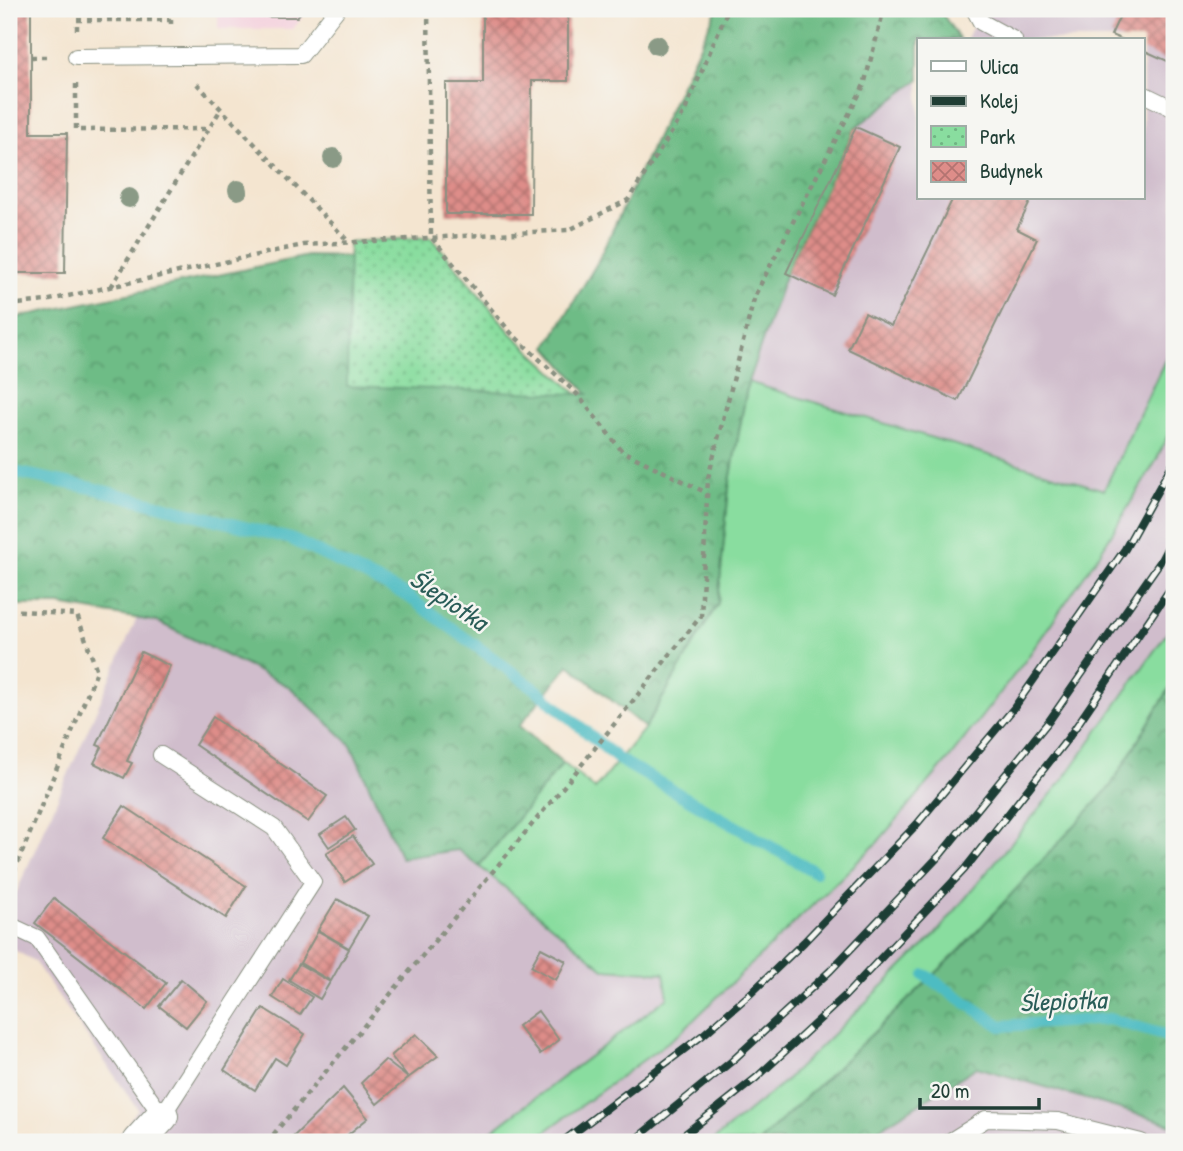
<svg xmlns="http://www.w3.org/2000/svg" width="1183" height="1151" font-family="'Patrick Hand',sans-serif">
  <defs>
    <pattern id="forest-crowns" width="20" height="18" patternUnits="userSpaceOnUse" patternTransform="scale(1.75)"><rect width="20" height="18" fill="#6ebc86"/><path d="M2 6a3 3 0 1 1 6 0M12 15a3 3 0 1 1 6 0" fill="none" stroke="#5a9a6e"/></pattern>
    <pattern id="park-dots" width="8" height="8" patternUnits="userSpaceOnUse" patternTransform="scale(1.75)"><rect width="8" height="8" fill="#89dd9f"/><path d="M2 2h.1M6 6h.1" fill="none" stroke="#6fb482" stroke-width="1.8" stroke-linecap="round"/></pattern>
    <pattern id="building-cross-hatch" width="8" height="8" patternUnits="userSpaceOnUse" patternTransform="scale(1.75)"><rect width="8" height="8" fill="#de8d89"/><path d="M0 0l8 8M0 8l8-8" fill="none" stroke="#b37471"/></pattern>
  </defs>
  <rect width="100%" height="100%" fill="#f6f6f2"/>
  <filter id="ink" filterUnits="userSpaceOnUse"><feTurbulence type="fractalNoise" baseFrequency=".0143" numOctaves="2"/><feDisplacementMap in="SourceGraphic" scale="14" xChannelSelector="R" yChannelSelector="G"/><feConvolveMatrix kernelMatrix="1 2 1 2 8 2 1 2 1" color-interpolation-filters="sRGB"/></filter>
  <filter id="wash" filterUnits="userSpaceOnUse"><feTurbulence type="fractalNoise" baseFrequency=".00686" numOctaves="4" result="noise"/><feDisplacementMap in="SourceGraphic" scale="28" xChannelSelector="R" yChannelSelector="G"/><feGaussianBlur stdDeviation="1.57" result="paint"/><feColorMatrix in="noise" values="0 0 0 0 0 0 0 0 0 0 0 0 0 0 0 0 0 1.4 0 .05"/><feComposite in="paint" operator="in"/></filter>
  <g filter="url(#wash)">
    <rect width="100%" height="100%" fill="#f4e5d0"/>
    <!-- built -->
    <polygon fill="#f4cfdc" points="218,9 309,9 293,29 218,29"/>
    <!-- industrial -->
    <g fill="#d0bdcc">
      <polygon points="982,9 1174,9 1174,341 1104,490 748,382 786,273 856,127 919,80 919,198 1143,198 1143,40 966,40"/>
      <polygon points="1174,422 1174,623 1063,780 935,935 784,1082 711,1142 531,1142 571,1114 795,923 876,844 947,761 1025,661 1100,553 1156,461"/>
      <polygon points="137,618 158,622 290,688 351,745 401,858 458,850 604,969 664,973 668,997 477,1142 114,1142 138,1109 34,961 9,947 9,909"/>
      <polygon points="977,1067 1158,1120 1174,1126 1174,1142 858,1142"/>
    </g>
    <!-- green -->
    <g fill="#89dd9f" stroke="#548d6a" stroke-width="2">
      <polygon points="1174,341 1174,422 1156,461 1100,553 1025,661 947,761 876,844 679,1034 531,1142 477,1142 668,997 664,973 604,969 479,866 563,763 595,789 645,728 718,603 729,487 748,382 1104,490"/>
      <polygon points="1174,623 1174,681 1110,787 961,949 759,1142 711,1142 784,1082 935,935 1063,780"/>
    </g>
    <!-- forest -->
    <g fill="url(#forest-crowns)" stroke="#467c5d" stroke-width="2">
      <polygon points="717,9 939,9 960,40 919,40 919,80 856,127 786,273 748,382 729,487 718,603 645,728 569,665 519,726 563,763 479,866 458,850 401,858 351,745 290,687 158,622 60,605 9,605 9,319 308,256 349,257 567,393 588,394 547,347 597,263"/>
      <polygon points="1174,681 1174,1126 1158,1120 977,1067 858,1142 759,1142 961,949 1110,787"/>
    </g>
    <!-- park -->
    <polygon fill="url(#park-dots)" stroke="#548d6a" stroke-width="2" points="431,237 511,333 577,394 347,386 349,242"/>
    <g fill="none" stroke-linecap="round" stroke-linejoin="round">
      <!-- stream -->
      <g stroke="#4dbcc2" stroke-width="12">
        <polyline points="9,471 92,488 291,539 406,595 538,691 618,759 815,872"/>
        <polyline points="925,975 1001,1026 1109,1019 1174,1038"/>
      </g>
    </g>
    <g id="blocks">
      <!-- building -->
      <g fill="url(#building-cross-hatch)">
        <polygon points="9,9 31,9 31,133 67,133 65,273 9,273"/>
        <polygon points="231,9 260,9 260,11 243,12 243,16 231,16"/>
        <polygon points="268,9 302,9 302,11 297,17 268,17"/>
        <polygon points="483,9 568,9 568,81 532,81 531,214 446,214 446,83 483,83"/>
        <polygon points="1123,9 1174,9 1174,64 1143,50 1143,40 1123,40 1111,35"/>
        <polygon points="856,127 900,147 832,295 786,273"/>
        <polygon points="953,198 1032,198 1017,229 1037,239 958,401 848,349 865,313 891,326"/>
        <polygon points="141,652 170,666 127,761 132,763 124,778 94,763 102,747 97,745"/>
        <polygon points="213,717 327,796 308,822 195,745"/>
        <polygon points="124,806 246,886 226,918 103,838"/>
        <polygon points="346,817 355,830 329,847 320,834"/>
        <polygon points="353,836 372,864 345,882 326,853"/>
        <polygon points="54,898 166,983 146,1009 35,923"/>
        <polygon points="337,899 368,916 349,948 318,930"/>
        <polygon points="318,931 349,949 331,981 300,963"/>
        <polygon points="541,948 566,961 556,980 531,966"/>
        <polygon points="299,964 330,982 320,999 289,980"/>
        <polygon points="181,979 207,1001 186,1027 159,1006"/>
        <polygon points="283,979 312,997 300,1015 272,997"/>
        <polygon points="263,1008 305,1034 286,1065 275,1058 255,1090 224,1070"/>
        <polygon points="538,1011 559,1040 540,1054 518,1026"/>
        <polygon points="416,1034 438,1056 408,1078 377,1104 361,1083 385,1060 408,1078 391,1056"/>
        <polygon points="343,1088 368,1118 339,1142 288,1142"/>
      </g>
    </g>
  </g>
  <g filter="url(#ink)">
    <use href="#blocks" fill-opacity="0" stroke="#8a9182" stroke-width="2"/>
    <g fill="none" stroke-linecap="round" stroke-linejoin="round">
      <!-- service casing -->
      <g stroke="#8a9182" stroke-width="18">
        <g id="service">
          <polyline points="974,9 981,22 1014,40"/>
          <polyline points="76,57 301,55 337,9"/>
          <polyline points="1143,94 1170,107"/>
          <polyline points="9,925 37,938 162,1116 313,882 274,828 161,755"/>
          <polyline points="949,1142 986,1119 1058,1121 1141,1142"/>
        </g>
      </g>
      <!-- minor casing -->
      <g stroke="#8a9182" stroke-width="34">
        <polyline id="minor" points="138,1142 162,1116"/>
      </g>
      <!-- path -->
      <g stroke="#8a9182" stroke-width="4.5" stroke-dasharray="5 5" stroke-linecap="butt">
        <polyline points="171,9 171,29"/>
        <polyline points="428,9 431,237 511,333 577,394 622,451 707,493"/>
        <polyline points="77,30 77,20 171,20"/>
        <polyline points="31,57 51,57"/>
        <polyline points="76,84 76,130 208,129"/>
        <polyline points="197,84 348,241"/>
        <polyline points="111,287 221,109"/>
        <polyline points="9,305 45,301 303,245 569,230 628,200 684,113 728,9"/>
        <polyline points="9,610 77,615 97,671 9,884"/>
        <polyline points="267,1142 575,773 701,616 708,478 755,295 864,85 884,9"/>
      </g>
      <!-- service -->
      <use href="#service" stroke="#fff" stroke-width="16"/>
      <!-- minor -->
      <use href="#minor" stroke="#fff" stroke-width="32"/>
      <!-- rail casing -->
      <g stroke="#1f3d34" stroke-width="8">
        <g id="rail">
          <polyline points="562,1142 703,1035 749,995 804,942 917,824 1014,708 1125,549 1174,461"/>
          <polyline points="632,1142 732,1061 830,971 941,854 1049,721 1160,562 1174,535"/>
          <polyline points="675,1142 756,1078 845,996 964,870 1069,737 1174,583"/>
        </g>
      </g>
      <!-- rail -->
      <use href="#rail" stroke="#f6f6f2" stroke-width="5" stroke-dasharray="16" stroke-linecap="butt"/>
    </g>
    <!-- trees -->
    <g fill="#8a9a86">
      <circle cx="657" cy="45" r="10"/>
      <circle cx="333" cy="158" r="10"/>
      <circle cx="238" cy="190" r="10"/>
      <circle cx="129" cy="198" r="10"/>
    </g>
  </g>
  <g text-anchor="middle" stroke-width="5" stroke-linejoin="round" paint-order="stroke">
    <!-- water labels -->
    <g font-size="26" font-style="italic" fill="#2a5d58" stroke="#f6f6f2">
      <text transform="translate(449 600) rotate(34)" y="9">Ślepiotka</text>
      <text transform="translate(1063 1001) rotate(-2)" y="9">Ślepiotka</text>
    </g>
  </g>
  <!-- margin -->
  <rect width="1183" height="1151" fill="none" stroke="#f6f6f2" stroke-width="35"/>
  <!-- legend -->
  <rect x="917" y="38" width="228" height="161" fill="#f6f6f2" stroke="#a0aca6" stroke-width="2"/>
  <rect x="931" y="61" width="35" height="10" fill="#ffffff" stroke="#a0aca6" stroke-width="2"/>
  <text x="980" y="74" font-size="21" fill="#1f3d34">Ulica</text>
  <rect x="931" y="96" width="35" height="10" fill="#1f3d34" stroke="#a0aca6" stroke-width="2"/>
  <text x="980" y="108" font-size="21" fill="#1f3d34">Kolej</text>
  <rect x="931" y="126" width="35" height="21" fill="url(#park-dots)" stroke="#a0aca6" stroke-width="2"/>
  <text x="980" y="144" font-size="21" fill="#1f3d34">Park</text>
  <rect x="931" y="161" width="35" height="21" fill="url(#building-cross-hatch)" stroke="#a0aca6" stroke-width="2"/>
  <text x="980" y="178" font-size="21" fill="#1f3d34">Budynek</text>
  <!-- scale -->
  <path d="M920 1098v10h119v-10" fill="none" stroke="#1f3d34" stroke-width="3.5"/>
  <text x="931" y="1098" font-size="21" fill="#1f3d34" stroke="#f6f6f2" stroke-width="5" paint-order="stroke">20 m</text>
</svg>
